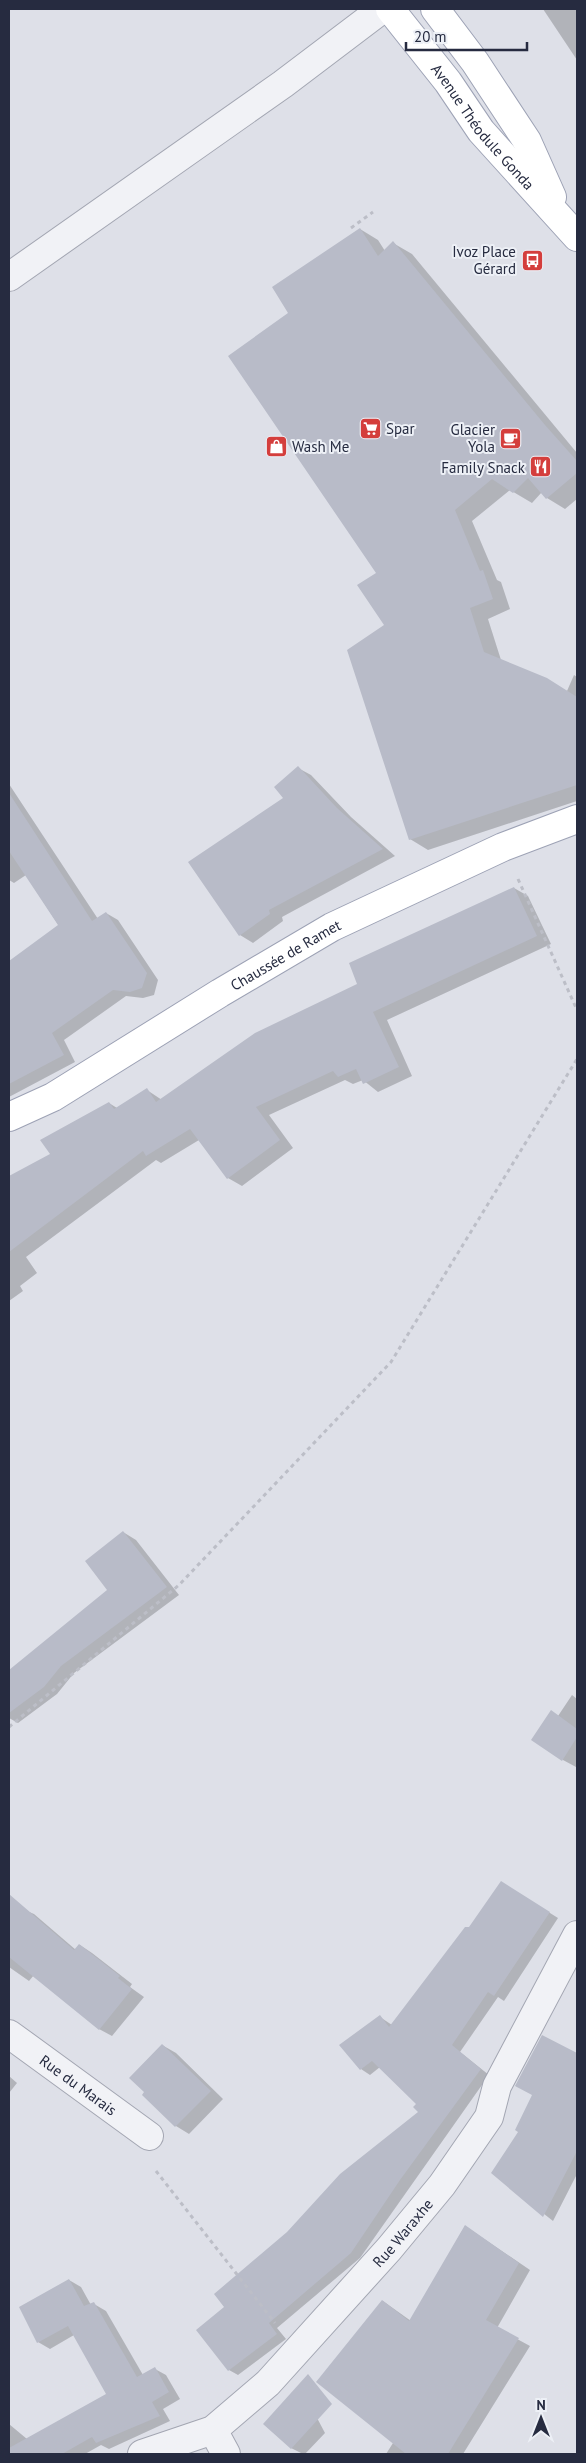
<svg xmlns="http://www.w3.org/2000/svg" width="586" height="2463" viewBox="0 0 586 2463" font-family="'PT Sans',sans-serif">
	<rect width="100%" height="100%" fill="#dee0e8"/>
	<!-- shadow -->
	<path fill="#0003" d="M543 9H577V60Z
		M360 229 378 240 385 251 393 243 412 254 577 453V499L565 509 547 498 542 492 532 503 510 490 472 521 497 580 501 582 510 609 488 619 501 660 567 691 574 675 577 677V801L428 850 410 839 386 625 378 573 290 314Z
		M298 768 311 775 351 817 395 856 282 917 283 921 253 943 240 935 284 799Z
		M9 784 98 919 106 913 118 920 158 980 154 995 143 998 126 996 64 1040 75 1062 9 1097V963L59 926 26 875 14 883 9 880Z
		M514 888 528 896 551 944 387 1020 412 1076 378 1092 363 1080 353 1084 345 1080 269 1115 293 1148 242 1186 228 1178 199 1140 161 1163 156 1160 26 1257 37 1273 20 1286 23 1291 9 1301V1178L52 1155 42 1140 109 1103 117 1108 147 1090 162 1100 359 985Z
		M123 1532 136 1540 179 1595 74 1673 57 1694 18 1723 9 1718V1672L109 1590Z
		M572 1695 577 1699 576 1767 563 1760 558 1716Z
		M510 1888 558 1918 504 2001 498 1997 460 2052 489 2075 360 2258 277 2328 286 2339 238 2375 229 2370 226 2307 288 2233 420 2112 418 2104 380 2067 370 2075 361 2069 380 2017 392 2025Z
		M9 1898 20 1908 34 1914 76 1950 80 1945 92 1953 132 1984 130 1987 144 1997 112 2036 99 2029 34 1975 29 1981 9 1967Z
		M542 2036 577 2055V2174L553 2221 492 2173 520 2131 533 2095Z
		M162 2045 176 2053 223 2099 189 2134 176 2126 144 2095Z
		M9 2076 17 2083 9 2093Z
		M465 2226 530 2270 497 2328 530 2346 463 2454H386L393 2443 383 2301 411 2321Z
		M69 2280 81 2287 91 2305 94 2304 106 2311 143 2375 155 2369 166 2375 180 2399 163 2409 170 2421 109 2449 101 2445 85 2454H41L39 2451 35 2454H9V2424L27 2439 108 2394 74 2335 50 2349 38 2342Z
		M307 2399 325 2433 305 2454H303L291 2448Z"/>
	<!-- building -->
	<path fill="#b8bbc8" d="M360 228 378 256 393 241 545 425 577 461V473L546 499 528 478 513 493 492 479 455 510 480 571 483 570 493 599 470 608 484 652 547 678 577 697V785L409 840 347 650 384 625 357 585 376 573 228 356 288 313 272 287Z
		M298 766 337 808 383 849 269 910 270 914 239 936 188 862 283 798 274 787Z
		M9 793 92 921 106 912 147 973 142 988 130 992 113 990 52 1033 64 1055 9 1084V961L58 925 9 851Z
		M514 887 537 936 373 1012 399 1067 363 1084 356 1069 338 1077 333 1071 256 1107 280 1140 227 1179 190 1129 146 1156 143 1151 9 1252V1176L50 1154 40 1140 109 1102 114 1109 147 1088 156 1102 255 1033 357 984 349 963Z
		M123 1531 167 1587 61 1666 44 1687 9 1713V1670L107 1590 85 1561Z
		M551 1710 577 1729V1737L562 1761 531 1740Z
		M501 1881 550 1912 494 1996 488 1992 452 2045 481 2069 400 2180 351 2253 269 2323 277 2334 228 2371 196 2330 224 2307 214 2294 287 2232 340 2174 418 2112 413 2107 416 2104 372 2061 360 2070 339 2045 380 2015 389 2027 465 1927H469Z
		M9 1894 74 1950 79 1944 120 1976 118 1978 132 1989 99 2030 9 1957Z
		M542 2035 577 2053V2151L543 2217 491 2173 518 2132 515 2130 532 2095 515 2086Z
		M162 2044 211 2091 175 2127 142 2095 144 2092 129 2078Z
		M465 2225 519 2263 486 2320 519 2338 448 2454H406L316 2382 382 2300 409 2321Z
		M69 2279 84 2306 94 2302 137 2377 155 2367 169 2392 152 2402 160 2416 96 2443 92 2437 62 2454H9V2448L106 2394 68 2326 37 2343 19 2307Z
		M308 2374 332 2404 291 2449 263 2424Z"/>
	<g fill="none" stroke-linecap="round" stroke-linejoin="round">
		<defs>
			<g id="minor">
				<path d="M9 277 283 84 382 9"/>
				<path id="s1" d="M9 2034 149 2136"/>
				<path d="M213 2430 226 2454"/>
				<path id="s2" d="M142 2454 213 2430 268 2383 389 2249 442 2185 489 2117 497 2086 577 1935"/>
			</g>
			<g id="major">
				<path id="s3" d="M390 9 448 82 481 131 577 237"/>
				<path d="M435 9 475 62 527 141 552 197"/>
				<path id="s4" d="M9 1117 53 1097 220 993 332 927 503 847 577 819"/>
			</g>
		</defs>
		<!-- minor casing -->
		<use href="#minor" stroke="#a3a6b2" stroke-width="30"/>
		<!-- major casing -->
		<use href="#major" stroke="#9da2b5" stroke-width="30"/>
		<!-- path -->
		<path stroke="#bcbec7" stroke-width="3" stroke-dasharray="4 4" stroke-linecap="butt" d="M351 228 373 212
			M518 879 577 1010
			M9 1727 179 1585 391 1362 577 1059
			M156 2171 275 2323"/>
		<!-- minor -->
		<use href="#minor" stroke="#f1f2f6" stroke-width="28"/>
		<!-- major -->
		<use href="#major" stroke="#fff" stroke-width="28"/>
	</g>
	<!-- icons -->
	<defs>
		<symbol id="bus-square" viewBox="-11 -11 22 22"><rect x="-9" y="-9" width="18" height="18" rx="4" fill="#d43e3c" stroke="#edf0f6"/><path d="M-5-6H5V4H4V6H2V4H-2V6H-4V4H-5ZM-3.5-4V0h7V-4ZM-3.5 1.2v1.5H-2V1.2ZM2 1.2v1.5H3.5V1.2Z" fill="#fff"/></symbol>
		<symbol id="supermarket-square" viewBox="-11 -11 22 22"><rect x="-9" y="-9" width="18" height="18" rx="4" fill="#d43e3c" stroke="#edf0f6"/><path d="M-6-5.5h2.5l.6 2H6L4.5 2H-2.5L-4.4-4H-6ZM-1.5 3.2a1.3 1.3 0 1 0 .1 0ZM3 3.2a1.3 1.3 0 1 0 .1 0Z" fill="#fff"/></symbol>
		<symbol id="cafe-square" viewBox="-11 -11 22 22"><rect x="-9" y="-9" width="18" height="18" rx="4" fill="#d43e3c" stroke="#edf0f6"/><path d="M-5.5-4.5H6V0H3Q3 3.5 0 3.5H-2.5Q-5.5 3.5-5.5 0ZM3-3.2v2h1.7v-2ZM-6 4.5H4V6H-6Z" fill="#fff"/></symbol>
		<symbol id="shop-square" viewBox="-11 -11 22 22"><rect x="-9" y="-9" width="18" height="18" rx="4" fill="#d43e3c" stroke="#edf0f6"/><path d="M-5-2.5h2.3a2.7 3.5 0 0 1 5.4 0H5L5.5 6h-11ZM-1.5-2.5h3a1.5 2.3 0 0 0-3 0Z" fill="#fff"/></symbol>
		<symbol id="restaurant-square" viewBox="-11 -11 22 22"><rect x="-9" y="-9" width="18" height="18" rx="4" fill="#d43e3c" stroke="#edf0f6"/><path d="M-5-6h1v4h1v-4h1v4h1v-4h1v5L-1.5 .5V6h-2V.5L-5-1ZM5-6V6H3V1.5H1.5Q1.5-4 5-6Z" fill="#fff"/></symbol>
	</defs>
	<g fill-rule="evenodd">
		<use href="#bus-square" x="520" y="248" width="25" height="25"/>
		<use href="#supermarket-square" x="358" y="416" width="25" height="25"/>
		<use href="#cafe-square" x="498" y="426" width="25" height="25"/>
		<use href="#shop-square" x="264" y="434" width="25" height="25"/>
		<use href="#restaurant-square" x="528" y="454" width="25" height="25"/>
	</g>
	<g text-anchor="middle" dominant-baseline="central" stroke-width="4" stroke-linejoin="round" paint-order="stroke">
		<!-- street labels -->
		<g font-size="15" fill="#262b40" stroke="#edf0f6">
			<text stroke="none"><textPath href="#s3" startOffset="150">Avenue Théodule Gonda</textPath></text>
			<text stroke="none"><textPath href="#s4" startOffset="321">Chaussée de Ramet</textPath></text>
			<text stroke="none"><textPath href="#s1" startOffset="86">Rue du Marais</textPath></text>
			<text stroke="none"><textPath href="#s2" startOffset="349">Rue Waraxhe</textPath></text>
		</g>
		<!-- poi labels -->
		<g font-size="15" fill="#262b40" stroke="#edf0f6" text-anchor="end">
			<text x="516" y="251">Ivoz Place<tspan x="516" dy="17">Gérard</tspan></text>
			<text x="386" y="428" text-anchor="start">Spar</text>
			<text x="495" y="429">Glacier<tspan x="495" dy="17">Yola</tspan></text>
			<text x="292" y="446" text-anchor="start">Wash Me</text>
			<text x="525" y="467">Family Snack</text>
		</g>
	</g>
	<!-- border -->
	<rect width="586" height="2463" fill="none" stroke="#262b40" stroke-width="20"/>
	<!-- north arrow -->
	<g transform="translate(541 2418)" stroke="#edf0f6" stroke-width="4" paint-order="stroke">
	<path d="M0-4L9 19L0 12L-9 19Z" fill="#262b40"/>
	<text y="-8" font-size="14" font-weight="bold" text-anchor="middle" fill="#262b40">N</text>
	</g>
	<!-- scale -->
	<path d="M406 42v8h121v-8" fill="none" stroke="#262b40" stroke-width="2.5"/>
	<text x="414" y="42" font-size="15" fill="#262b40" stroke="#edf0f6" stroke-width="4" paint-order="stroke">20 m</text>
</svg>
